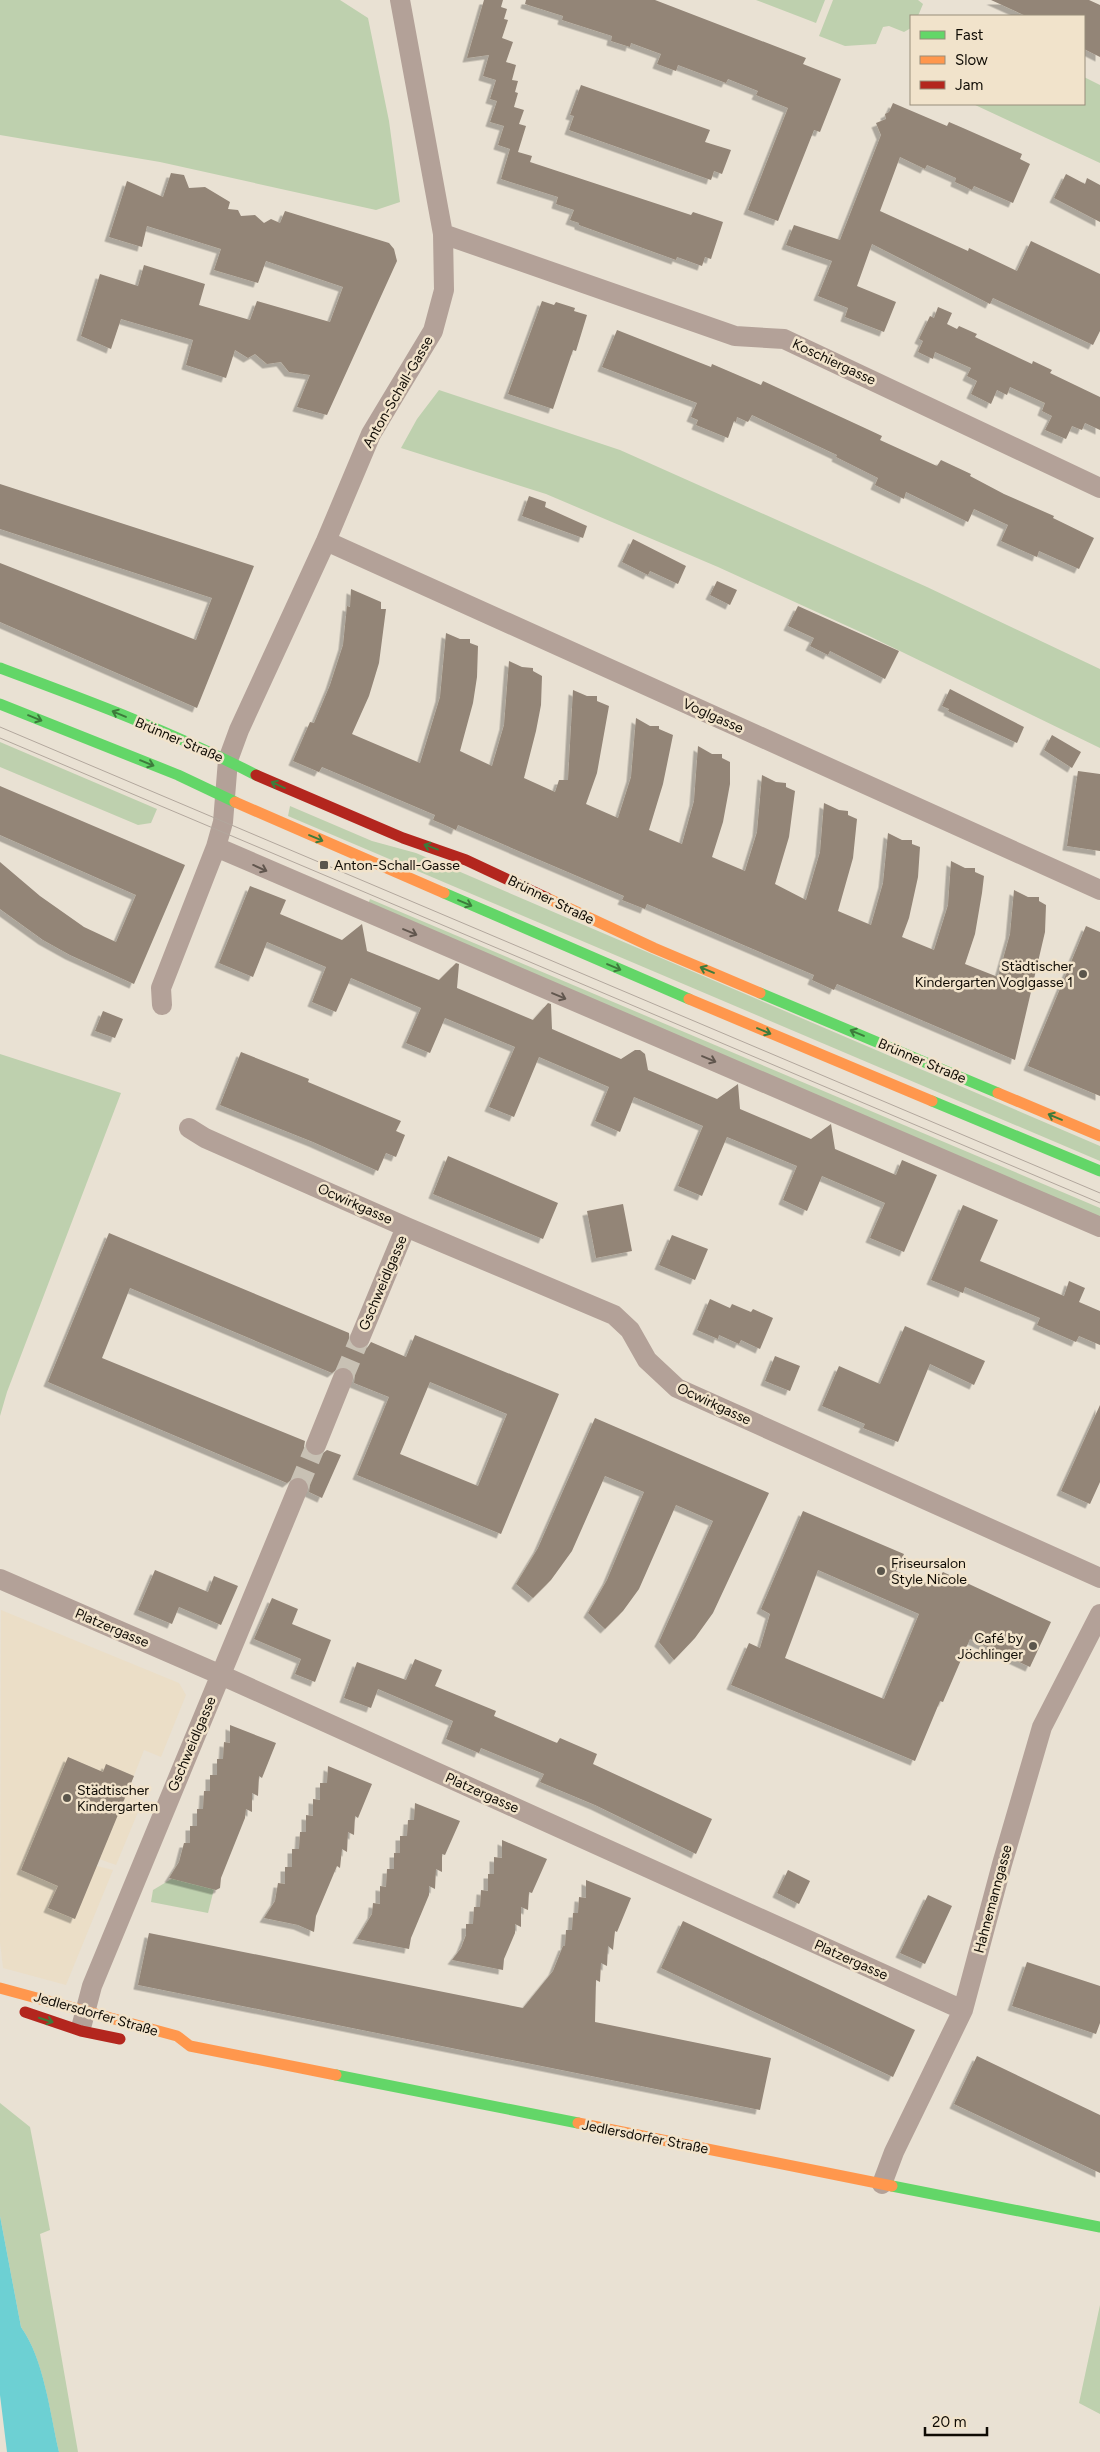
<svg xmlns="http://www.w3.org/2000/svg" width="1100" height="2452" viewBox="0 0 1100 2452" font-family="Figtree,sans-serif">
	<defs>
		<filter id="shadow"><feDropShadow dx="-4.5" dy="4.5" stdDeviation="0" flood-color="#0004"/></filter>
	</defs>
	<rect width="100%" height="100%" fill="#e9e1d3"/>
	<!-- built -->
	<path fill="#ebdec7" d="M1 1610 179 1683 186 1695 161 1757 144 1750 126 1796 143 1800 116 1865 99 1859 97 1866 113 1870 66 1985 3 1968 0 1942Z"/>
	<!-- green -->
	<path fill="#bed0ae" d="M0 0H340L368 18 389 121 400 202 376 210 160 162 0 135Z
		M756 0H825L816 23Z
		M833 0H918L923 4 918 16H911V28L904 32 889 26 883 27 876 44 845 46 819 36Z
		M1084 77 1100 85V163L973 104H1084Z
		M439 390 620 450 927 587 1100 669V748L867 635 718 567 546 494 401 448 417 419Z
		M0 742 157 809 151 823 138 825 0 767Z
		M290 806 372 841 416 853 1100 1146V1161L288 816Z
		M370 899 1100 1208V1217L367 907Z
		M0 1054 121 1093 7 1392 0 1416Z
		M173 1878 214 1889 208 1913 151 1902 153 1890Z
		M0 2103 30 2127 50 2230 40 2234 78 2452H59C50 2414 44 2359 21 2327L0 2216Z
		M1100 2305V2414L1079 2403Z"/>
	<!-- water -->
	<path fill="#6dd0d3" d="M0 2216 21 2327C44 2359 50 2413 59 2452H7L0 2395Z"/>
	<!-- building -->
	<path fill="#938577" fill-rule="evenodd" filter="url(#shadow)" d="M484 0H503L501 7 507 9 504 19 508 20 502 38 513 42 506 62 516 65 512 80 518 81 515 92 518 93 514 107 524 110 519 124 526 126 518 152 532 156 530 162 691 215 693 212 723 222 711 259 705 257 702 266 677 257 676 260 579 225V223L570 220 574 210 556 204 558 197 501 179 510 149 498 145 504 126 490 122 497 101 490 99 496 80 483 76 489 55 467 58Z
		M526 0H655L806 58 803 64 841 79 820 132 814 130 778 221 748 210 788 108 756 95 758 91 728 79 726 83 678 65 676 71 657 64 661 54 631 43 630 47 611 41 612 36 562 20 563 16 525 4Z
		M991 0H1089L1100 5V57L1084 49V16H1026Z
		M581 85 710 130 705 142 731 150 722 174 714 171 711 180 569 130 574 116 570 115Z
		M893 103 947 126 949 122 963 128 1022 154 1020 159 1030 164 1013 203 974 186 972 190 964 186 955 182 956 178 927 165 925 169 900 157 880 211 968 251 969 248 1017 271 1031 241 1100 274V331L1093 345 993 298 990 304 872 244 857 286 896 302 884 332 845 317 848 308 818 296 832 261 786 245 794 225 840 240 881 135 876 123 886 119 885 114 889 112Z
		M171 173 184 175 189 188 205 187 230 202 228 209 238 210 241 216 255 215 264 223 271 219 280 223 285 211 389 243 394 249 397 261 327 415 297 407 310 375 289 372 281 362 267 364 255 354 248 358 235 350 226 378 186 365 193 340 121 319 111 349 81 336 100 274 138 286 144 265 205 284 199 305 250 320 257 301 330 322 343 287 266 261 258 283 214 270 221 249 147 226 142 247 109 237 127 181 163 197Z
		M1066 174 1085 184 1087 178 1100 185V222L1054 198Z
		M542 301 554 305 556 302 575 308 574 311 587 315 576 351 573 350 553 409 508 394Z
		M938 307 952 313 947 324 957 329 959 326 977 334 975 337 1032 364 1033 361 1052 370 1050 373 1100 397V430L1085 423 1082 430 1072 426 1066 439 1045 430 1052 416 1042 411 1045 403 1010 387 1007 395 997 390 991 404 971 394 977 381 967 376 971 368 935 352 933 359 918 352 923 341 919 339 930 316 934 318Z
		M617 330 711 367 712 364 761 385 763 381 867 429 882 436 880 440 937 466 941 460 971 474 970 476 1004 494 1054 516 1053 518 1094 538 1079 569 1039 551 1037 557 1001 541 1008 525 974 509 968 522 906 492 904 499 875 485 878 478 836 457 837 455 752 415 748 422 737 417 736 422 734 421 728 438 696 425 698 420 691 417 697 403 602 367Z
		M0 484 254 566 197 708 0 622V563L196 640 212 598 0 529Z
		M529 496 546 502 545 507 587 526 583 538 522 516Z
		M633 539 686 566 678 584 650 571 648 575 622 562Z
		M717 581 737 590 730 605 710 595Z
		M351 589 381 602V609H386L379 663 369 696 352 734 420 763 440 697 446 633 460 639H470V643L478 646 477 677 473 703 460 751 492 766 504 725 509 661 522 667 533 668V671L542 676 541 705 536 731 524 778 555 792 559 780H568L573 690 587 696H597V701L609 706 597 773 586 804 618 818 631 777 636 718 650 726H659V729L673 735 663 784 649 830 682 844 694 801 698 746 712 754H722V758L730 762V784L723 822 712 857 745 871 757 832 762 775 776 782 786 783V787L795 791 789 837 775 884 806 900 820 852 824 803 839 810 848 811V815L857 819 853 858 838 911 871 925 883 883 888 833 902 840H912V844L920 847 918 877 909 918 902 937 934 950 948 905 951 861 965 868H975V872L984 876 982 893 975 934 965 964 998 977 1010 934 1014 890 1028 897H1039V901L1046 905 1045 932 1015 1060 837 984 834 990 812 980 814 975 647 904 645 909 622 900 624 896 458 825 456 830 445 825 433 820 435 815 322 767 319 772 293 761 310 722 314 723 330 685 343 645 347 606 350 607Z
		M798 606 899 651 885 679 830 651 828 655 810 646 814 638 788 626Z
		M950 689 1024 727 1017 743 948 711 949 709 942 706Z
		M1052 735 1081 752 1072 768 1044 750Z
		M1078 771 1100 774V851L1067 846Z
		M0 786 185 865 134 984 70 955 43 940 0 909V862L40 896 84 927 116 942 136 895 0 835Z
		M250 886 286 900 280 914 342 940 362 924 367 951 439 980 456 963 459 964 457 988 533 1020 548 1003 551 1004 552 1029 621 1059 635 1050H640L645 1054 648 1070 717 1099 738 1084 740 1109 811 1139 831 1124 835 1149 896 1175 902 1160 937 1175 904 1252 870 1238 885 1203 822 1176 807 1211 783 1200 797 1166 727 1137 702 1196 678 1186 703 1126 634 1097 620 1132 595 1121 609 1087 539 1057 514 1117 489 1107 515 1047 445 1018 430 1053 406 1043 421 1008 351 978 336 1012 312 1002 326 967 267 942 253 977 219 963Z
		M1086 926 1100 932V1096L1028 1066Z
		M103 1011 123 1019 115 1038 95 1031Z
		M241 1052 309 1079 308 1082 401 1121 396 1131 405 1135 396 1157 386 1153 378 1171 313 1142 220 1105Z
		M448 1156 558 1203 543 1239 433 1194Z
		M623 1204 632 1251 596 1258 587 1211Z
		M963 1205 998 1220 980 1261 1064 1296 1069 1281 1085 1288 1079 1302 1100 1311V1345L1079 1336 1076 1342 1037 1325 1040 1318 965 1287 963 1293 931 1280Z
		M109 1233 349 1333 350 1345 356 1349 367 1348 371 1342 406 1357 415 1335 559 1394 501 1534 357 1475 389 1397 354 1383 355 1376 348 1367 341 1366 332 1373 130 1288 102 1358 305 1441 304 1447 311 1456 318 1457 327 1450 341 1455 322 1498 309 1492 310 1486 303 1477 296 1476 287 1483 48 1382ZM430 1382 507 1414 478 1486 400 1454Z
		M672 1235 708 1249 695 1280 659 1265Z
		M710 1299 730 1308 732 1304 751 1312 753 1309 773 1318 760 1349 741 1340 739 1344 719 1335 718 1339 697 1330Z
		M905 1326 985 1361 974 1385 930 1364 898 1442 863 1428 865 1424 822 1406 839 1366 880 1384Z
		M775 1356 800 1366 790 1391 765 1381Z
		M1100 1405V1482L1090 1504 1061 1491Z
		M595 1418 769 1493 713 1613 695 1638 674 1660 659 1642 713 1521 676 1505 639 1589 623 1611 605 1629 588 1613 607 1580 644 1492 605 1476 572 1551 551 1580 533 1598 516 1584 538 1548Z
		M803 1511 904 1554 896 1571 932 1585 943 1572 1051 1622 1030 1667 970 1639 943 1702 940 1701 915 1761 731 1685 749 1643 760 1648 770 1614 761 1609ZM818 1570 919 1614 884 1699 785 1658Z
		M155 1570 208 1592 214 1576 238 1586 221 1625 179 1607 172 1624 138 1610Z
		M272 1598 298 1609 292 1624 331 1640 315 1682 295 1674 301 1659 254 1639Z
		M415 1659 442 1670 435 1686 496 1711 494 1716 557 1743 560 1738 597 1754 593 1764 712 1819 696 1854 595 1805 540 1782 544 1774 481 1748 479 1753 446 1739 453 1721 378 1689 371 1708 344 1698 357 1662 406 1680Z
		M230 1725 276 1743 262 1778 259 1776 258 1796 252 1793V1812L246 1809 245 1818 221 1878 220 1888 216 1890 169 1878 179 1862 184 1843H190V1826H197V1809H203L204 1791H210V1775H217V1759H223L224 1742 230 1743Z
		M68 1757 103 1772 106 1764 134 1776 75 1919 48 1908 58 1886 21 1870Z
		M328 1766 372 1784 358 1818 355 1816 354 1835 348 1832 347 1852 342 1849 340 1868 337 1866 316 1916 314 1932 298 1925 264 1918 275 1901 278 1883 285 1884V1867H292V1849H299L300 1832H306V1815L313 1816V1799L320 1800V1783H327Z
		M415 1803 460 1821 445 1855 442 1854V1872L436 1869 435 1889 429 1886V1895L411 1938 409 1949 357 1939 372 1914 373 1903 380 1904V1886L386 1887 387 1869H394V1853H400V1836H407L408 1820H414Z
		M502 1840 547 1859 532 1893 529 1892 528 1910 521 1907V1927L515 1924V1933L504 1959 503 1970 452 1960 461 1948 466 1935V1924H473L474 1907H480L481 1890 488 1891V1874H494V1857L502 1858Z
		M788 1870 810 1881 799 1904 777 1893Z
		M586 1880 631 1898 617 1932 615 1931 613 1950 608 1946 607 1966 601 1963 600 1982 596 1980 595 2022 771 2058 760 2110 138 1985 149 1933 523 2008 553 1971 563 1946H565L566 1930H572L573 1913H578L579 1897 586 1898Z
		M928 1895 952 1906 925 1964 900 1953Z
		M683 1921 915 2030 893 2077 661 1968Z
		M1027 1962 1100 1986V2023L1096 2034 1012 2006Z
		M977 2056 1100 2115V2173L954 2104Z"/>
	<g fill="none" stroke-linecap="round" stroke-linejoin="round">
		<!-- street-tunnel -->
		<path stroke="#c8c1b4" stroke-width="20" stroke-dasharray="20 10" stroke-linecap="butt" d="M343 1378 360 1338
			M298 1488 316 1445"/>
		<!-- street -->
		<path stroke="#b3a198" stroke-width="20" d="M443 234 735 336 784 339 1100 488
			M326 541 1100 890
			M216 847 1100 1227
			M162 1005 161 988 216 847 223 822 228 760 239 730 326 541 371 434 433 331 444 290 443 234 400 0
			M189 1128 205 1138 406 1227 614 1315 630 1330 647 1360 677 1388 1100 1578
			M360 1338 406 1227
			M316 1445 343 1378
			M0 1579 221 1675 963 2010
			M82 2024 92 1986 298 1488
			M882 2184 894 2152 963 2010 1002 1864 1042 1727 1100 1614"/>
		<!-- fast -->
		<path stroke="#63d668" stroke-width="11" d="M0 668C86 700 175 733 256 775
			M0 704 178 775 235 802
			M444 893 689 999
			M760 993 998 1093
			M932 1101 1100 1171
			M336 2075 578 2123
			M892 2186 1100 2227"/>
		<!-- slow -->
		<path stroke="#ff974d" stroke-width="11" d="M235 802 444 893
			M547 898 654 948 760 993
			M689 999 932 1101
			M998 1093 1100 1136
			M0 1988 177 2036 190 2046 336 2075
			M578 2123 892 2186"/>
		<!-- jam -->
		<path stroke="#b3261e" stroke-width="11" d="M256 775 403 838 466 860 547 898
			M25 2012 81 2031 120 2039"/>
		<!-- tram -->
		<path stroke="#b2a79d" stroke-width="1" d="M0 727 1100 1193
			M0 738 1100 1203"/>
	</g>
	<!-- one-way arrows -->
	<defs><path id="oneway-shaft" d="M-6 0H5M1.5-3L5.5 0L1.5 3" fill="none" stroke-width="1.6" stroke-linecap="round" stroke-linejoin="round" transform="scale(1.25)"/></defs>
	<g stroke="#3d7b3b">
		<use href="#oneway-shaft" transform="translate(119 714) rotate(-157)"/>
		<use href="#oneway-shaft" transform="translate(35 718) rotate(22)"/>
		<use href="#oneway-shaft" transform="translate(147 763) rotate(22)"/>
		<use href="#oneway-shaft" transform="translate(278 785) rotate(-156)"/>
		<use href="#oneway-shaft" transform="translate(316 838) rotate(23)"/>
		<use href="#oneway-shaft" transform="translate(431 847) rotate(-160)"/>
		<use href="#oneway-shaft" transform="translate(465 903) rotate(23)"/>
		<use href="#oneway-shaft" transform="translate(614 967) rotate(23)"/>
		<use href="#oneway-shaft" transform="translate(707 970) rotate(-157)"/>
		<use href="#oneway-shaft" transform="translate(764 1031) rotate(23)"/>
		<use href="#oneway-shaft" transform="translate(857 1033) rotate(-157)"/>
		<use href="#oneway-shaft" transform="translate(1055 1117) rotate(-157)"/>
		<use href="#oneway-shaft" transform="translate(46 2020) rotate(18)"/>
	</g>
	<g stroke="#61564e">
		<use href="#oneway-shaft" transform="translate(260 868) rotate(24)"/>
		<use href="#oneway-shaft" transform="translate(410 932) rotate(23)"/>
		<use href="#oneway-shaft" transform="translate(559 996) rotate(23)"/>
		<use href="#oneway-shaft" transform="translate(709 1059) rotate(23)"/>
	</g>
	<!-- markers -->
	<g fill="#5b564c" stroke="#f1e3cb" stroke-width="2">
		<rect x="319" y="860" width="10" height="10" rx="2.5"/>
		<circle cx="1083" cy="974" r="5"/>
		<circle cx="881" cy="1571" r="5"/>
		<circle cx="1033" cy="1646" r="5"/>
		<circle cx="67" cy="1798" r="5"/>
	</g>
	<g text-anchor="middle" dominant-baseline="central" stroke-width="5" stroke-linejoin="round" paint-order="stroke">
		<!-- street labels -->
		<g font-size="14" fill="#0f0b04" stroke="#f1e3cb">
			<text transform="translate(834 362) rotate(25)">Koschiergasse</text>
			<text transform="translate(398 392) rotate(-60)">Anton-Schall-Gasse</text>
			<text transform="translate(713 716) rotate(24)">Voglgasse</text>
			<text transform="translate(179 740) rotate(23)">Brünner Straße</text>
			<text transform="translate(551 900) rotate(26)">Brünner Straße</text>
			<text transform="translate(922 1061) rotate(23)">Brünner Straße</text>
			<text transform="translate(355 1204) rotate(24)">Ocwirkgasse</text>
			<text transform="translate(383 1283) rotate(-67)">Gschweidlgasse</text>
			<text transform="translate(714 1404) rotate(25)">Ocwirkgasse</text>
			<text transform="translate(112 1628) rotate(23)">Platzergasse</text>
			<text transform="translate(192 1744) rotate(-67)">Gschweidlgasse</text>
			<text transform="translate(482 1793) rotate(24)">Platzergasse</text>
			<text transform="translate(993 1899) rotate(-75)">Hahnemanngasse</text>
			<text transform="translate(851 1960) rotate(24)">Platzergasse</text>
			<text transform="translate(96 2014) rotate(16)">Jedlersdorfer Straße</text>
			<text transform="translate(645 2137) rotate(11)">Jedlersdorfer Straße</text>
		</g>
		<!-- poi labels -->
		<g font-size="14" fill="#0f0b04" stroke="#f1e3cb" text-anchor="start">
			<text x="334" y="865">Anton-Schall-Gasse</text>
			<text x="1073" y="966" text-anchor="end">Städtischer<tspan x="1073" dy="16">Kindergarten Voglgasse 1</tspan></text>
			<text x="891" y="1563">Friseursalon<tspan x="891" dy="16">Style Nicole</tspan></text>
			<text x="1023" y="1638" text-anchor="end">Café by<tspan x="1023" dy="16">Jöchlinger</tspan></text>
			<text x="77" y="1790">Städtischer<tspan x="77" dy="16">Kindergarten</tspan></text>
		</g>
	</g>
	<!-- legend -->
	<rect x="910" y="15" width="175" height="90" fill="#f1e3cb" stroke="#978d7b"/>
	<rect x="920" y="31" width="25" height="8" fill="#63d668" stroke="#978d7b"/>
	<text x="955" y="40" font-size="15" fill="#0f0b04">Fast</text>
	<rect x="920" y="56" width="25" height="8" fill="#ff974d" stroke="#978d7b"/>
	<text x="955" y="65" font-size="15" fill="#0f0b04">Slow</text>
	<rect x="920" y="81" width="25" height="8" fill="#b3261e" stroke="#978d7b"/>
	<text x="955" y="90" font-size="15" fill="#0f0b04">Jam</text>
	<!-- scale -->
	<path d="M925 2427v8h62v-8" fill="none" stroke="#0f0b04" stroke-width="2.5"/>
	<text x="932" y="2427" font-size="15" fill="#0f0b04" stroke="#f1e3cb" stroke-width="4" paint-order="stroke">20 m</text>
</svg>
